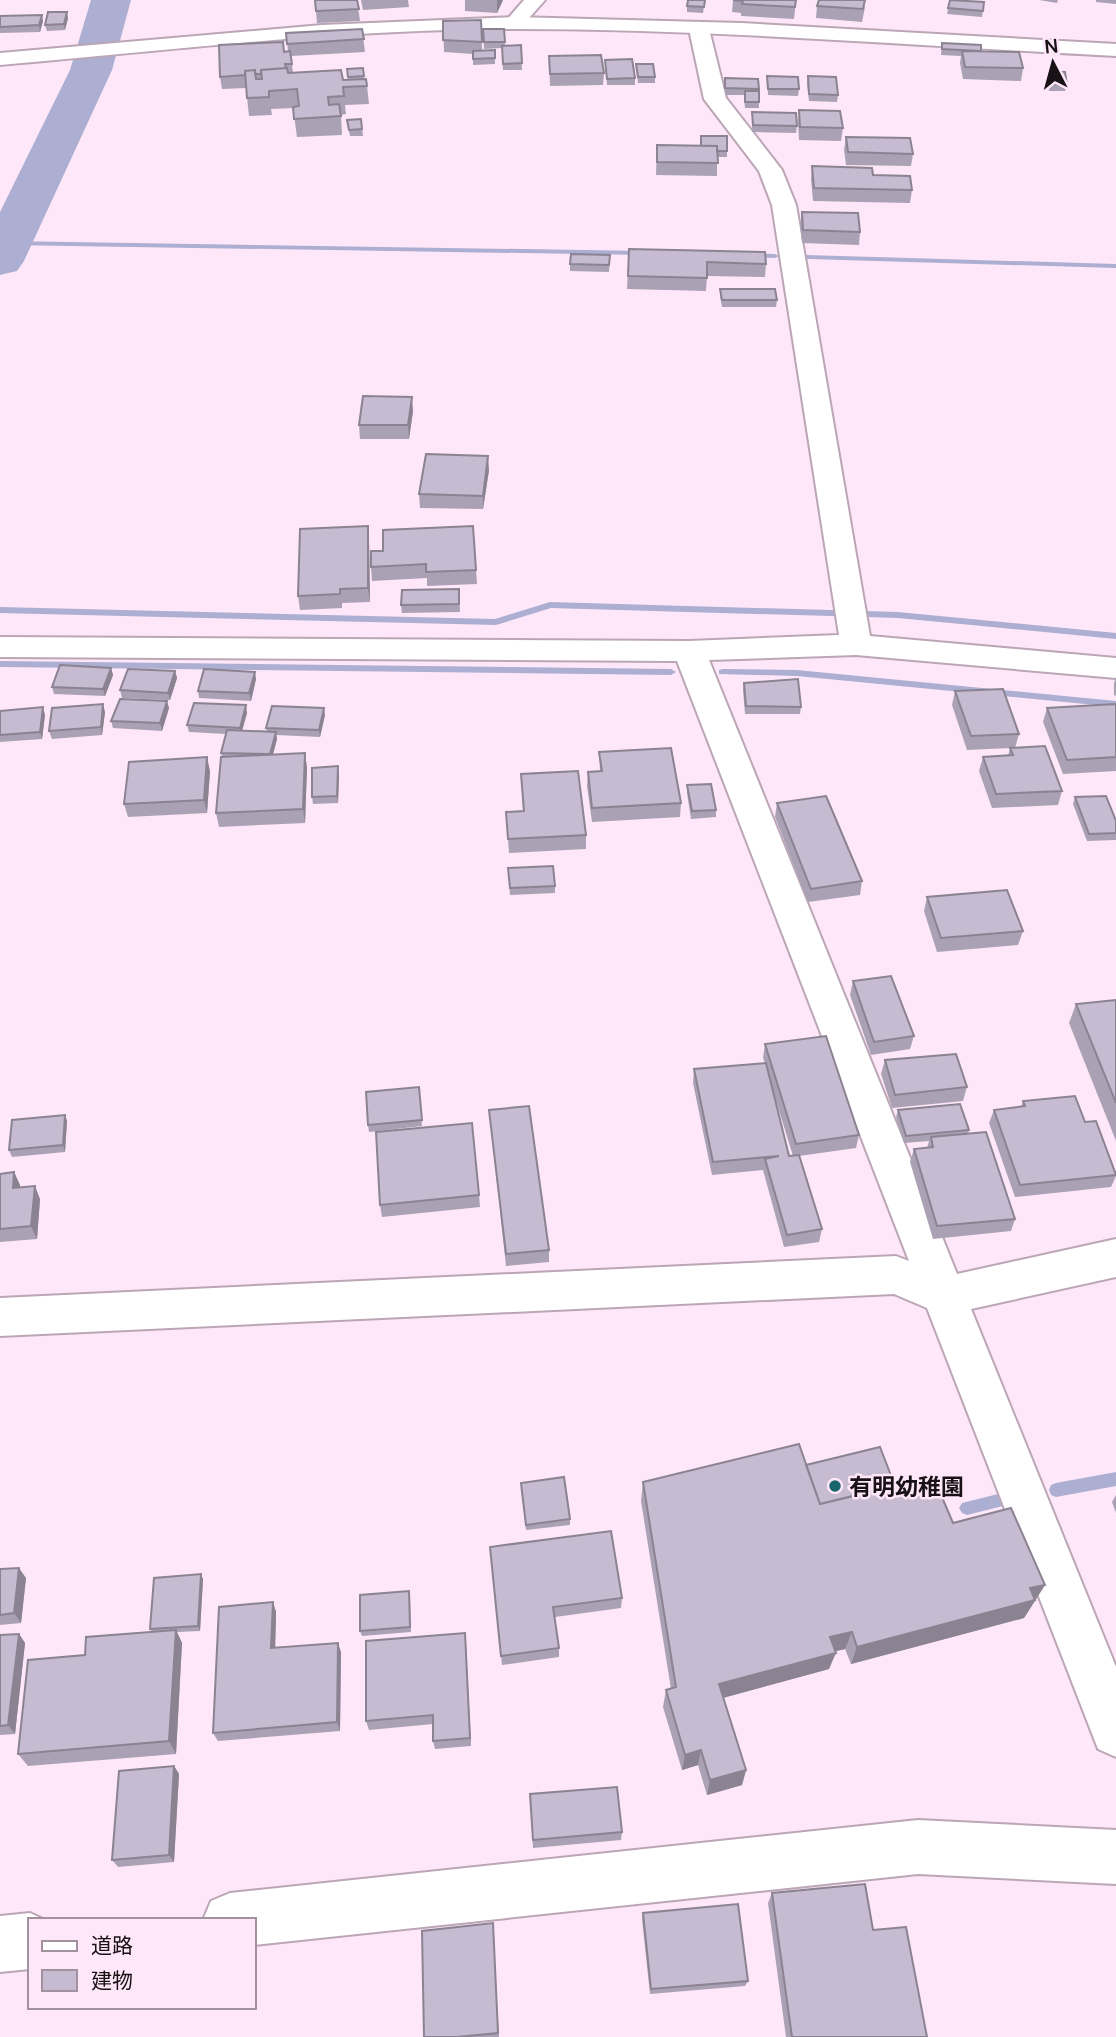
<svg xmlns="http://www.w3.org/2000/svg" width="1116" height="2037" viewBox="0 0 1116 2037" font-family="Manrope,'Noto Sans JP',sans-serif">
	<rect width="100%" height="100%" fill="#fee7f8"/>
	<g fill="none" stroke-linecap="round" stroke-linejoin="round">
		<!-- stream -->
		<path fill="#acafd2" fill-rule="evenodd" d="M6 241 645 251 649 253 645 255 9 245H6Z
			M748 253 775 254 779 256 775 258 751 257H748Z
			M806 255 1116 264V268L809 259H806Z
			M550 602 898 612 1116 633V639L898 618 551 608 496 625 0 613V607L495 619Z
			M0 661 671 669 676 672 671 675 0 667Z
			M723 669 797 670 1116 701V707L797 676 719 674V670Z
			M1116 1472V1486L1056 1497 1051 1495 1049 1490 1051 1485 1056 1483Z
			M998 1494 1003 1496 1006 1501 1003 1506 967 1515 962 1513 959 1508 962 1503Z"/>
		<!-- river -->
		<path fill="#acafd2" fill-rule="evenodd" d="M91 0H131L112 70 24 261 17 271 0 275V212L70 70Z"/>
		<defs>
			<path id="street" d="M524 0H545L521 27H507L504 23Z
				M699 23 709 29 726 98 782 170 796 205 870 636 1116 658V678L856 655 709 660 957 1274 1116 1239V1277L971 1309 1116 1667V1757L1098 1749 927 1308 894 1294 0 1336V1298L896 1256 909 1261 677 661 0 657V637L689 641 839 635 772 205 759 171 704 99 689 29Z
				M918 1820 1116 1830V1884L918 1874 254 1945V1920H203L211 1901 230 1893Z
				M30 1913 45 1920H30V1969L0 1972V1916Z"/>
			<path id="secondary" d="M515 17 741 23 1116 44V56C916 46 716 29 515 29 343 29 171 50 0 65V53L322 25Z"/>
		</defs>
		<!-- street casing -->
		<use href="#street" stroke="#bba6b5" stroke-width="4"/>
		<!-- secondary casing -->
		<use href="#secondary" stroke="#bba6b5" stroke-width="4"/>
		<!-- street -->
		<use href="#street" fill="#fff" fill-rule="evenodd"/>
		<!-- secondary -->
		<use href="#secondary" fill="#fff" fill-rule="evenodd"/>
	</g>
	<!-- wall -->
	<path fill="#aaa1b4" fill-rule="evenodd" d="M315 0H357L360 21 317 23Z
		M361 0H408L409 7 363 10Z
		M465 0H503L497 13 465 11Z
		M705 0 703 13 687 12V6Z
		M733 0H796L794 19 741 16V13L732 12Z
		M950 0 984 2 982 17 947 14Z
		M1039 0H1058L1057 3Z
		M1096 0H1116V4L1096 2Z
		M817 6 865 7 862 22 816 18Z
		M0 16 43 21 40 32 0 33Z
		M68 18 65 30 47 31 45 25Z
		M481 20 482 50H495V64L473 65V54L444 52 443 21Z
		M362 29 365 52 291 56 293 73 343 80H348L347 69 363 68 364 79 367 86 369 104 345 105 346 114 341 115 342 135 297 137 293 108 271 109 272 115 249 116 246 88 222 89 220 77 284 52 288 51 286 33Z
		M483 29H504L505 45H521L522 70H503L502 48 484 49Z
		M942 43 981 51 1023 68 1021 81 963 79 960 63 961 56 941 55Z
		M549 56 604 73 603 85 550 86Z
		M605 60 635 78V85H607Z
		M636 64 655 77V83H638Z
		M1049 71 1067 85 1065 91H1049L1047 77Z
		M767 76 799 89 798 96 768 95Z
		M808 76 838 95 837 102 809 101 807 83Z
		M725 78 758 79 759 108H745L744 95H725Z
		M799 110 843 128 841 141 799 140 798 123Z
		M752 112 797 126 796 133 752 132Z
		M361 119 363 136H350L347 120Z
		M846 137 913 154 911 166 846 165 844 150Z
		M657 145 727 151V157H717V176L656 175Z
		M812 166 873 175 912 190 910 203 813 201 811 179Z
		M802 212 860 232 859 245 802 243 800 225Z
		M629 249 766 264 765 277 707 276 706 291 627 289Z
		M610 255 609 272 570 271V264Z
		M720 289 777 300 776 307H722L720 296Z
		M413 411 409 439H360L359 425Z
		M489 470 483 509 420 508 419 494Z
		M473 526 477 584 427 586V578L372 581 371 567 383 551Z
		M369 540 370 602 342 603V608L300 610 298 596Z
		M459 589 460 612 402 613 401 605Z
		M111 668 113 675 105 696 54 694 52 687Z
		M175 671 177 678 170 700 122 698 120 690Z
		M1116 677V696L1114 695V683Z
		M256 679 251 701 199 698 198 691Z
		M744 683 801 707 800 714H745L743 690Z
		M955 691 1019 734 1015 748 1062 791 1058 805 992 808 979 771 983 757 1008 756 1010 748 967 750 952 705Z
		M1116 704V771L1063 774 1043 722 1047 708Z
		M169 708 162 731 113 728 111 721Z
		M0 711 45 715 42 739 0 742Z
		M105 712 102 735 52 739 49 731Z
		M247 713 242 730 267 732 266 728 325 715 320 737 276 735 277 739 273 754 307 767 305 823 219 827 216 813 222 757 221 753 226 734 189 732 187 725Z
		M599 752 681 803 680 817 592 822 587 786 588 772 600 771Z
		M210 771 207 813 128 817 124 804Z
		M339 774 338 803 313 804 312 797Z
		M521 774 586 835V849L509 853 506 812 523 811Z
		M687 785 716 810V817L691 819 687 793Z
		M1075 797 1116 821V840L1087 841 1073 804Z
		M777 803 862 881 860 895 808 902 775 817Z
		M508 868 555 886V893L510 895Z
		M927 897 1023 931 1018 945 937 952 924 911Z
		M853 981 914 1036 910 1049 871 1055 850 995Z
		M1116 1000V1141L1069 1023 1076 1004Z
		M765 1044 859 1135 856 1148 799 1156 822 1229 819 1242 784 1247 763 1170 712 1175 693 1083 694 1069 765 1063 763 1058ZM770 1081 793 1156H789Z
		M885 1060 967 1087 963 1101 892 1108 881 1074Z
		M419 1087 422 1126 369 1132 368 1125Z
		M1023 1101 1085 1122 1116 1173V1176L1111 1187 1015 1197 989 1123 994 1110 1021 1107Z
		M489 1110 549 1250V1262L506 1266Z
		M898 1110 969 1130 968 1134 1015 1219 1011 1231 933 1239 910 1162 914 1149 927 1148 929 1141 904 1143 896 1117Z
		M65 1115 67 1121 65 1152 12 1157 9 1150Z
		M14 1172 20 1185V1188L40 1199 37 1239 0 1242V1174Z
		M479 1195 480 1207 382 1217 380 1205Z
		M806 1465 895 1486 1045 1585 1024 1618 851 1664 845 1649 835 1651 829 1669 723 1698 746 1770 742 1785 707 1795 698 1765 682 1770 663 1707 666 1690 671 1689 641 1501 643 1482Z
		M521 1489 570 1519V1525L526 1530Z
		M1116 1495V1513L1112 1502Z
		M490 1547 622 1598 621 1608 555 1617 559 1648V1657L502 1665Z
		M0 1569 26 1578 21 1623 0 1625Z
		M203 1579 200 1631 177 1632 182 1643 176 1754 28 1766 18 1754 85 1655 152 1632 150 1629Z
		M410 1596 411 1632 362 1636 360 1631Z
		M273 1602 276 1612 275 1648 341 1652 340 1731 218 1741 213 1733Z
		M465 1633 471 1746 435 1749 433 1741V1724L369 1730 366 1721Z
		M19 1634 25 1643 15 1734 0 1735V1635Z
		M174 1766 179 1774 174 1862 118 1867 112 1860Z
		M530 1794 622 1832 621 1840 533 1848Z
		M772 1893 873 1930 927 2037H786L768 1903Z
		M643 1913 748 1981 745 1986 650 1994 642 1919Z
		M493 1923 499 2037H424Z"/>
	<!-- shaded-wall -->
	<path fill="#8b8392" d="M497 0H503L497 13Z
		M67 12 68 18 65 30 64 24Z
		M42 15 43 21 40 32 39 25Z
		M412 397 413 411 409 439 408 425Z
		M488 456 489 470 483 509V496Z
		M368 526 369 540 370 602 368 588Z
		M111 668 113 675 105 696 103 689Z
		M175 671 177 678 170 700 168 693Z
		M255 672 256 679 251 701 249 693Z
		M167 701 169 708 162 731 160 723Z
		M103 704 105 712 102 735 101 727Z
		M246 705 247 713 241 735 240 728Z
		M43 707 45 715 42 739 40 732Z
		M324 708 325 715 320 737 319 730Z
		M276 732 277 739 271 762 270 755Z
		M305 753 307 767 305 823 303 809Z
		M207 757 210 771 207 813 204 800Z
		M338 766 339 774 338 803 337 796Z
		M65 1115 67 1121 65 1152 63 1145Z
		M14 1172 20 1185 19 1201 13 1188Z
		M35 1186 40 1199 37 1239 31 1226Z
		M19 1568 26 1578 21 1623 14 1613Z
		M201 1574 203 1579 200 1631 198 1626Z
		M1045 1585 1024 1618 851 1664 857 1647 1030 1588Z
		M273 1602 276 1612 275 1657 271 1648Z
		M176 1630 182 1643 176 1754 169 1741Z
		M852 1632 845 1649 824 1654 830 1637Z
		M465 1633 466 1643 471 1746 470 1738Z
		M19 1634 25 1643 15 1734 8 1725Z
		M338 1643 341 1652 340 1731 337 1722Z
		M836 1653 829 1669 715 1700 719 1684Z
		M701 1750 698 1765 682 1770 685 1755Z
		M174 1766 179 1774 174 1862 169 1855Z
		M746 1770 742 1785 707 1795 710 1780Z"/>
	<!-- building -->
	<path fill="#c6bbd1" stroke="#8b8392" stroke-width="2" d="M315 0H357L359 9 316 11Z
		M688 0H705L704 7 687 6Z
		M733 0H796L795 7 742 4 743 1Z
		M819 0H865L863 9 817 6Z
		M950 0 984 2 983 11 948 8Z
		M48 12H67L64 24 45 25Z
		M42 15 39 25 0 27V16Z
		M481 20 482 42 443 40V21Z
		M362 29 364 39 287 44 286 33Z
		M483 29H504L505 42H484Z
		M283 42 284 52 290 51 292 64H285L286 68 261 70V74H255V70L245 71V75L220 77 219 45Z
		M942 43 981 45V51L942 49Z
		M521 45 522 63 503 64 502 46Z
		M495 50V58L473 59V51Z
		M962 51 1019 52 1023 68 965 67Z
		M601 55 604 73 550 74 549 56Z
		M632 59 635 78 607 79 605 60Z
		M636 64H653L655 77H638Z
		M287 68 288 73 341 70 343 80 366 79 367 86 343 87 344 96 328 97 329 105 339 104 341 116 294 119 293 107 299 106 297 89 269 91V97L247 98 245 71 255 70 256 79H262L261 70Z
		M363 68 364 76 348 77 347 69Z
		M1049 71 1065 72 1067 85 1050 84Z
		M767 76 798 77 799 89H768Z
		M808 76 836 77 838 95 809 94Z
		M725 78 758 79 759 89 725 88Z
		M745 91H759V102H745Z
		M799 110 840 111 843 128 800 127Z
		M752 112 796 113 797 126 753 125Z
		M361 119 362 129 349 130 347 120Z
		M701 136H727V151H717V146H701Z
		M846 137 910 138 913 154 848 152Z
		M657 145 717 146 718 163 657 162Z
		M812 166 872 168 873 175 910 176 912 190 814 188Z
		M802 212 858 213 860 232 803 230Z
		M629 249 765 252 766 264 707 262V278L628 276Z
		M571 254 610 255 609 265 570 264Z
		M720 289H775L777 300H722Z
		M363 396 412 397 408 425H359Z
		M426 454 488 456 483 496 419 494Z
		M368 526V588L340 589V594L298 596 300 529Z
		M473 526 476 570 426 572V564L371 567V551H383V530Z
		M459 589V604L401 605 402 590Z
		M60 665 111 668 103 689 52 687Z
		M128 669 175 671 168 693 120 690Z
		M204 669 255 672 249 693 198 691Z
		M798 679 801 707 746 706 744 683Z
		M1003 689 1019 734 971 736 955 691Z
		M120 699 167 701 160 723 111 721Z
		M194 703 246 705 240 728 187 725Z
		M103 704 101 727 49 731 52 708Z
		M1116 704V757L1067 760 1047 708Z
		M272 706 324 708 319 730 266 728Z
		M43 707 40 732 0 735V711Z
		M227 730 276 732 270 754 221 753Z
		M1045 746 1062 791 996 794 983 757 1013 755 1010 748Z
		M671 748 681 803 592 808 588 772 602 771 599 752Z
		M305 753 303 809 216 813 221 757Z
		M207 757 204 800 124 804 129 762Z
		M338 766 337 796 312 797V768Z
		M578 771 586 835 508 839 506 812 524 811 521 774Z
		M711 784 716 810 692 811 687 785Z
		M826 796 862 881 811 889 777 803Z
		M1106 796 1116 821V833L1089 834 1075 797Z
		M553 866 555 886 510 888 508 868Z
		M1007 890 1023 931 941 938 927 897Z
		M891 976 914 1036 874 1042 853 981Z
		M1116 1000V1103L1076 1004Z
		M826 1036 859 1135 796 1144 765 1044Z
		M956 1054 967 1087 895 1095 885 1060Z
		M766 1063 789 1156 799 1155 822 1229 787 1235 765 1159 779 1156 713 1162 694 1069Z
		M419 1087 422 1120 368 1125 366 1092Z
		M1075 1096 1085 1122 1096 1121 1116 1175 1020 1185 994 1110 1025 1106 1023 1101Z
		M960 1104 969 1130 906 1136 898 1110Z
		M529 1106 549 1250 506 1254 489 1110Z
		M65 1115 63 1145 9 1150 12 1120Z
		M472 1123 479 1195 380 1205 376 1132Z
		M986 1132 1015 1219 937 1226 914 1149 933 1147 931 1137Z
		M14 1172 13 1188 35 1186 31 1226 0 1229V1174Z
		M799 1444 820 1504 933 1476 953 1523 1011 1508 1045 1585 1030 1588 1035 1600 857 1647 852 1632 830 1637 836 1653 719 1684 746 1770 710 1780 701 1750 685 1755 666 1690 676 1687 643 1482Z
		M880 1447 895 1486 820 1504 806 1465Z
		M564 1477 570 1519 526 1525 521 1483Z
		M611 1531 622 1598 553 1607 559 1648 501 1656 490 1547Z
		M19 1568 14 1613 0 1615V1569Z
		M201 1574 198 1626 150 1629 154 1578Z
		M409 1591 410 1627 360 1631V1595Z
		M273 1602 271 1648 338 1643 337 1722 213 1733 219 1607Z
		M176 1630 169 1741 18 1754 28 1660 85 1655 86 1637Z
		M465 1633 470 1738 433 1741V1715L366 1721V1641Z
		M19 1634 8 1725 0 1726V1635Z
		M174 1766 169 1855 112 1860 119 1771Z
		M617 1787 622 1832 533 1840 530 1794Z
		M865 1884 873 1930 906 1927 927 2037H792L772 1893Z
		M738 1904 748 1981 651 1989 643 1913Z
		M493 1923 498 2033 457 2037H424L422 1931Z"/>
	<!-- markers -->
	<circle fill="#18666b" stroke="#fee7f8" stroke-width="2.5" cx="835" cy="1486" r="7"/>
	<g text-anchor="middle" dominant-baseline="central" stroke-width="5" stroke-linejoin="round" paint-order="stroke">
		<!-- near-poi labels -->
		<g font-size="23" font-weight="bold" fill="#181116" stroke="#fee7f8" text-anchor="start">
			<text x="849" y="1486">有明幼稚園</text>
		</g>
	</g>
	<!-- legend -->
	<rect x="28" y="1918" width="228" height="91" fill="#fee7f8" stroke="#a2919e" stroke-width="2"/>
	<rect x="42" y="1941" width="35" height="10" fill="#ffffff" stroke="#a2919e" stroke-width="2"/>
	<text x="91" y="1953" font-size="21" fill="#181116">道路</text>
	<rect x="42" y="1970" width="35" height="21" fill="#c6bbd1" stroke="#a2919e" stroke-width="2"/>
	<text x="91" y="1988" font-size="21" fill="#181116">建物</text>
	<!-- north arrow -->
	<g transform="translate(1053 63) rotate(354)" stroke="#fee7f8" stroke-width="5" paint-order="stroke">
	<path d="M0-5L12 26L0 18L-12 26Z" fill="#181116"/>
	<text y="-10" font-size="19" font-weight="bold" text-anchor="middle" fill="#181116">N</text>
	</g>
</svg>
